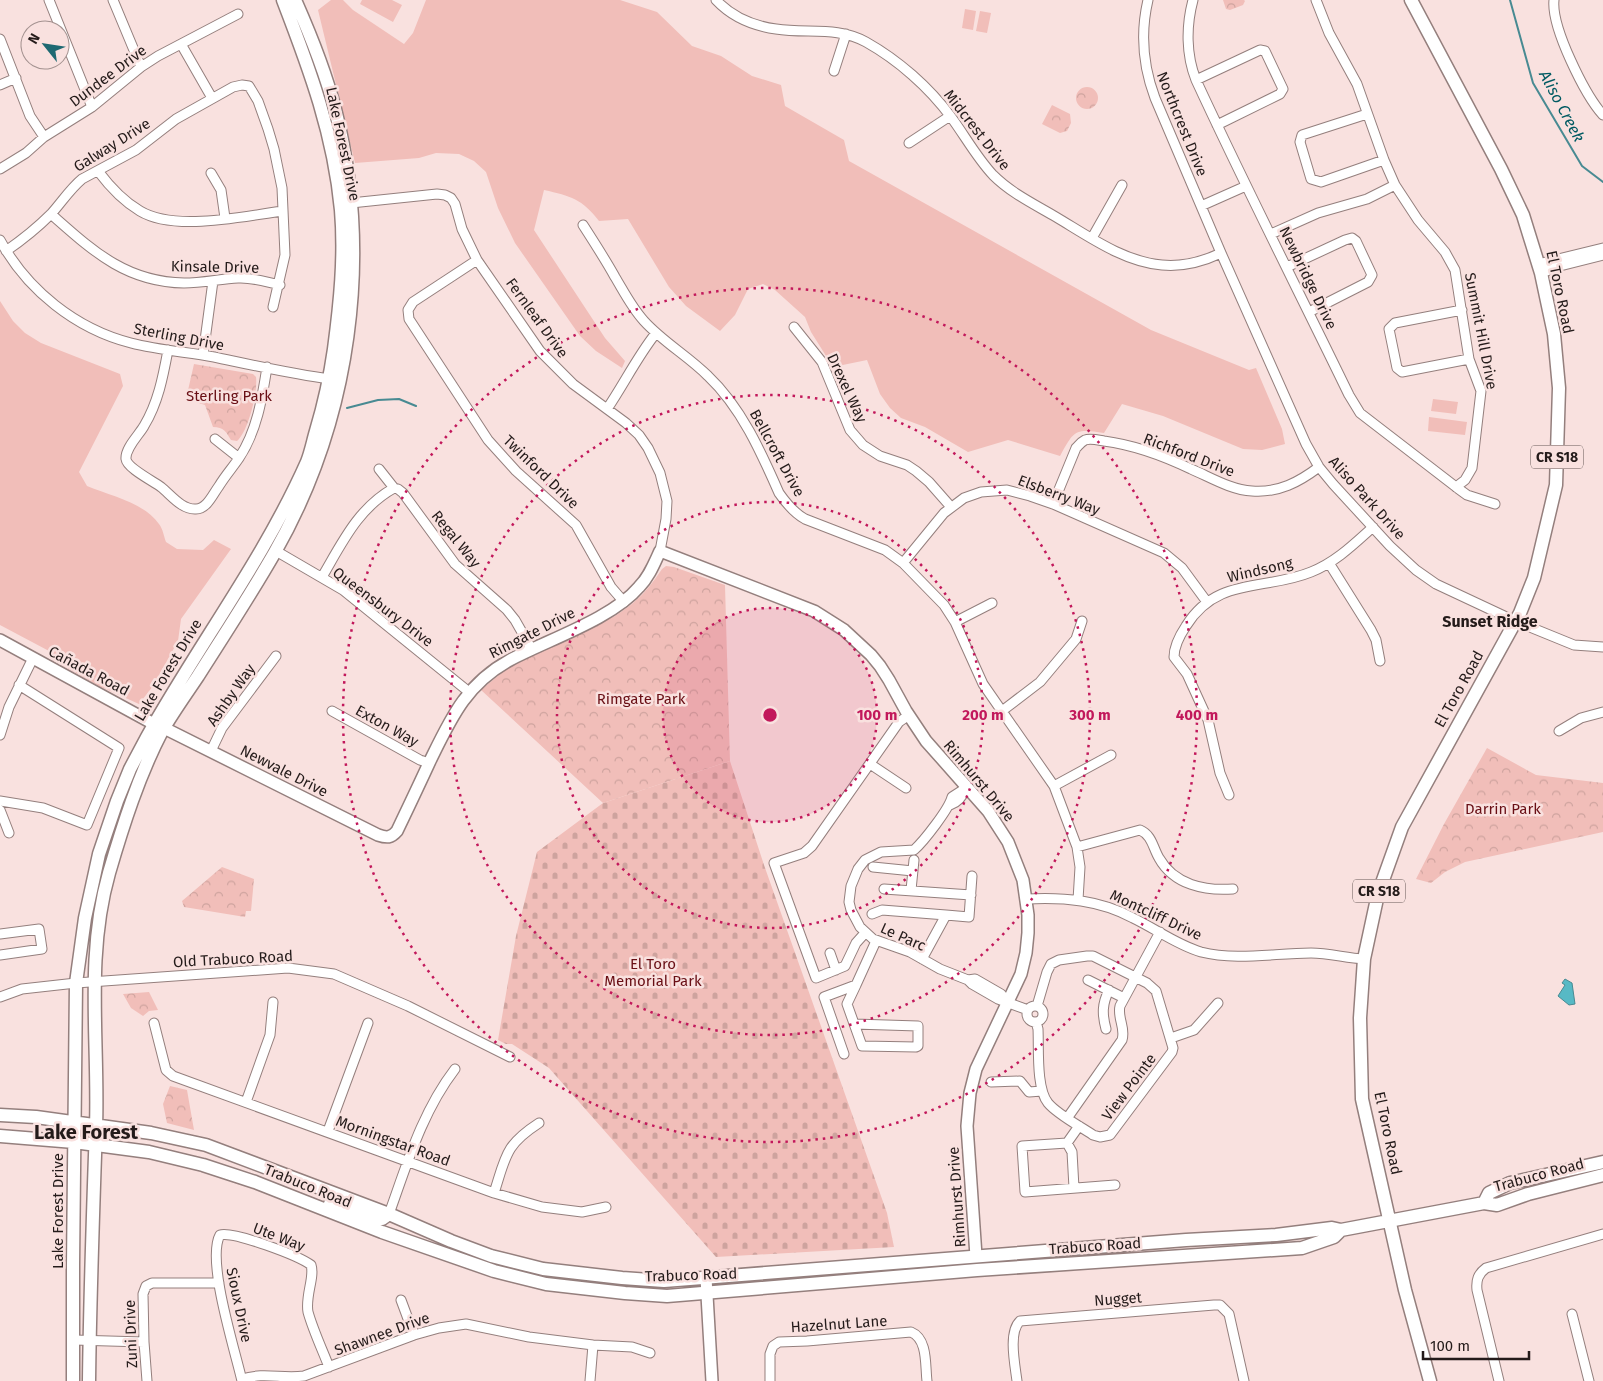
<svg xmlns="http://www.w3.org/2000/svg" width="1603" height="1381" viewBox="0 0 1603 1381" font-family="'Fira Sans',sans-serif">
	<defs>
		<pattern id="forest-crowns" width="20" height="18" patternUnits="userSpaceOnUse" patternTransform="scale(1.25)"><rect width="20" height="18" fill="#f1beb9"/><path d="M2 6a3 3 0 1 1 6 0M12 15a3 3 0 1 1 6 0" fill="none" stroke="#cea39e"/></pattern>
		<pattern id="cemetery-stones" width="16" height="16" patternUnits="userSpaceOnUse" patternTransform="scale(1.25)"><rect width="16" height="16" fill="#f1beb9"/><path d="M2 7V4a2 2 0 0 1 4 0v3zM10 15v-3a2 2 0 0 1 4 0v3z" fill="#cea39e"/></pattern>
	</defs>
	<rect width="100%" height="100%" fill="#f9e1df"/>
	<!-- green -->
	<path fill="#f1beb9" d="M331 0H343L353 10 404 44 413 33 426 0H620L657 12 692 46 721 56 752 76 781 85 785 106 844 140 849 161 1151 330 1249 370 1256 368 1282 429 1285 444 1262 450 1243 449 1163 416 1122 404 1104 433C1074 428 1074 431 1060 456L1008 440 968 452 925 427 901 418 890 408 880 394 867 360 833 367 811 332 805 317 775 290 763 284 748 289 735 315 720 331 686 306 669 287 628 219 599 221C582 199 571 196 544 190L534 230 605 338 625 361 622 368 596 351 580 336 515 243 498 208 486 172 474 161 459 154 436 153 419 158 355 163 318 10Z
		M362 0H392L402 5 393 22 360 4Z
		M965 9 976 11 973 30 962 28Z
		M980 11 991 13 987 33 976 31Z
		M0 301 13 321 25 333 41 343 120 374 123 386 79 472 87 486C111 496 143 502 159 524 163 529 164 537 166 542L177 549 203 550 214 540 231 549 181 619 178 641 153 686 139 704 99 686 53 660 49 651 0 625Z
		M1433 399 1458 402 1456 414 1431 411Z
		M1429 417 1467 422 1465 435 1428 431Z"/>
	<!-- forest -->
	<path fill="url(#forest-crowns)" d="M1223 0H1244L1245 1 1243 5 1230 10 1226 9Z
		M1076 98a11 11 0 1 1 22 0a11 11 0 1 1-22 0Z
		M1052 105 1070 114 1071 123 1067 131 1060 133 1042 124Z
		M194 364 253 374 256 377C258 392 248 432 237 441L231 440C226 432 224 427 213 427L205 405 186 399Z
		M666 566 674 567 725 585 730 761 603 803 481 690 507 668 615 616C638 601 647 591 662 569Z
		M1487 748 1536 775 1603 783V832L1465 862 1445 872 1431 883 1416 879 1444 824Z
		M222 867 254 879 251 911H246L245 917 184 907 182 901Z
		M149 992 158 1010 149 1011 143 1016 131 1008 123 994Z
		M170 1086 187 1090 194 1130 167 1123 163 1104Z"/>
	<!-- cemetery -->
	<path fill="url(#cemetery-stones)" d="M730 761 764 865 887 1213 894 1247 716 1257 549 1068 512 1044H506L498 1040 516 936 537 852 603 803Z"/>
	<!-- water -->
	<path fill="#57b9c5" stroke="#488a92" d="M1565 979 1572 983 1575 1004 1569 1005 1558 996 1565 985 1562 983Z"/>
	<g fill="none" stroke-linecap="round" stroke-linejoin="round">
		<!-- stream -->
		<path stroke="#488a92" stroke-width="2" d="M1510 0 1533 83 1582 166 1603 182
			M347 408 378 400 399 399 416 406"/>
		<defs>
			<path id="street" d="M49 0 92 107
				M113 0 141 67
				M716 0C732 17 754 26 776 29 807 34 837 26 866 42 898 60 929 87 951 117 965 136 977 158 993 175 1011 193 1034 204 1056 217 1088 236 1124 262 1162 265 1183 267 1202 262 1221 253
				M1148 0C1140 34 1143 66 1155 98L1221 253 1306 444 1319 467 1333 484 1390 546 1416 570 1436 584 1515 621 1574 645 1603 647
				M1193 0C1186 26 1186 55 1196 80 1245 186 1298 290 1349 395L1360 413 1456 487 1467 495 1495 504
				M1316 0 1329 33 1357 84 1384 160 1395 185 1418 220 1445 252 1455 270 1469 359 1481 391 1472 468 1465 480 1456 487
				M1554 0C1551 27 1585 95 1603 115
				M0 39 30 116 44 137
				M181 44 212 98
				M834 71 846 34
				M1196 80 1260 50 1265 51 1283 89 1280 94 1217 125
				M0 85 16 78
				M1367 114 1302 135 1300 142 1311 179 1321 182 1384 160
				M909 143 950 116
				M0 169 26 153 44 137 92 107 141 67 158 56 238 14
				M98 171C110 187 123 201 140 211 175 232 243 216 283 211
				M211 173 221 190 225 218
				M351 203 437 194 445 195 451 198 455 204 462 229 477 260 540 351 573 384 626 423 639 435 648 448 660 473 667 501 666 519 660 551
				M1201 206 1246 186
				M51 214C92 250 125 282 184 283 202 283 220 279 238 278 252 277 266 282 280 285
				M583 225C594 242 605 259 615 277 624 292 632 308 644 321 663 342 688 356 708 376 741 407 761 452 779 493 786 503 794 513 805 519L885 550 903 563 944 605 955 622 983 684 1054 786 1077 847 1080 867 1078 900
				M1271 234 1318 213 1367 199 1395 185
				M1092 238 1122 185
				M0 240C27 290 76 329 131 343 158 350 186 352 214 357 252 365 291 374 330 379
				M6 251C22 240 37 228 51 214 61 203 70 189 82 179L136 150 176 119 233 87 242 85 249 86 258 101 268 129 274 149 282 188 285 255 273 307
				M477 260 413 302 408 310 409 319 488 440 516 471 576 525 611 587 624 602
				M1538 264 1603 248
				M1287 267 1345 240 1352 238 1356 241 1372 275 1368 282 1309 312
				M1541 273 1560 266 1603 255
				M1462 310 1395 323 1389 329 1397 368 1402 372 1469 359
				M794 327 822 362 850 430 863 445 880 456 907 465 916 471 929 482 951 507
				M168 350C163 377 158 403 144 426 139 435 125 448 126 459 127 468 153 481 161 487 171 495 182 510 196 509 207 509 213 494 219 486 225 476 233 467 239 458 257 431 262 399 267 367
				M203 355 213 281
				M607 409C624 384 637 357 656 333
				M215 439 239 458
				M379 469 394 488 398 489 403 493 455 564 507 610 515 620 531 648
				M1053 504 1076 448C1079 445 1081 442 1085 440 1090 438 1098 440 1104 441 1134 445 1164 456 1191 469 1210 477 1231 490 1252 491 1279 493 1299 482 1319 467
				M276 551 343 590 469 692
				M903 563 944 513 964 498 981 492 1007 490 1030 496 1053 504 1164 553 1182 568 1207 602
				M1329 563 1371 630 1376 640 1380 661
				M322 577C342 543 358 508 394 488
				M955 622 992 603
				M332 711 420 760 429 763
				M1002 711 1040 682 1071 645 1076 639 1082 621
				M1559 731 1581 718 1603 712
				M0 735 9 707 33 658
				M211 751 222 728 276 656
				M870 764 906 788
				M1054 786 1111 755
				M966 788 952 797C949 809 924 841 914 850L881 852 865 860 858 869 851 886 849 902 851 910 860 927 873 939 910 952 940 969 968 980 975 979 1001 994 1008 1002
				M1229 795 1220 773 1208 720 1187 674 1174 657C1174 646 1180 635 1186 626 1217 576 1265 591 1311 572 1336 562 1354 544 1373 527
				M0 801 43 808 87 825 119 748 19 685
				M950 805C959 802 963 796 966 788
				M0 810 9 833
				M1077 847 1140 830C1152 835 1153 848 1159 858 1174 885 1205 891 1233 889
				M873 867 913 871
				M884 889 971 895
				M911 890 914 860
				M1026 899C1064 897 1100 900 1133 918 1156 929 1177 945 1201 952 1236 961 1275 953 1311 953 1329 953 1346 958 1364 959
				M872 914 882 910 946 915
				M865 933 856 943 845 966 816 978 774 863 804 853 812 846 899 722 909 715
				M0 934 39 929 42 949 0 955
				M830 953 836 970
				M922 959 946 915 969 917 972 876
				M968 980 972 984 998 999 1028 1010
				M1088 980 1124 998
				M856 985 876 941
				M0 997 22 989 76 983 288 968 334 974 408 1006 510 1057
				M1027 1014a8 8 0 1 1 16 0a8 8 0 1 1-16 0Z
				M1036 1022 1038 1029C1039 1049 1036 1088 1048 1103 1058 1115 1080 1126 1093 1135L1100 1137 1110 1135 1172 1052 1173 1048 1156 991 1147 983 1093 956H1087L1059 960 1051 964 1047 972 1037 1006
				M154 1023 166 1070 173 1076 494 1193 542 1207 582 1212 606 1207
				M1106 1029C1102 1014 1102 1004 1109 990
				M1171 1038 1194 1030 1218 1003
				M844 1054 824 997 856 985 847 1004 862 1046 916 1047 918 1046V1026L854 1024
				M991 1082 1020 1081 1029 1092 1042 1091
				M246 1102 270 1035 273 1002
				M1068 1117 1122 1040C1126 1028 1117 1018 1120 1006L1160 932
				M1079 1126 1067 1143 1022 1146 1025 1192 1115 1185
				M328 1131 368 1023
				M1067 1143 1072 1152 1074 1188
				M494 1193C506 1156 505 1145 539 1123
				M389 1214C407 1164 422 1112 455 1069
				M401 1300 414 1335
				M1572 1314 1589 1381
				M74 1340 144 1342
				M242 1379C264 1372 282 1379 304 1376L414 1335 439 1328 466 1324 529 1337 593 1345 632 1347 650 1353
				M147 1381 144 1342 143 1294 146 1286 152 1283H219
				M242 1381C235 1350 206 1260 220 1235 234 1231 299 1256 311 1265 315 1277 305 1296 308 1312 313 1330 322 1349 329 1367
				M590 1381 593 1345
				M770 1381V1354L773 1346 779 1342 807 1341 911 1332C928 1339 925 1365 927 1381
				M1017 1381C1015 1365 1008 1332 1020 1321L1214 1305H1220L1229 1314 1244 1381
				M1499 1381 1477 1290C1476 1280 1478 1274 1486 1268L1603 1234"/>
			<path id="secondary" d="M0 640 154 724
				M164 728 378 835C387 838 391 838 397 831 408 808 419 785 430 761 451 718 466 684 510 660 547 640 612 619 639 587 649 577 654 564 660 551L814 611 844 630 871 655 880 666 889 680 906 711 926 741 988 811 1008 842 1023 880 1028 915V933L1026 953 1021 974 976 1069 970 1093 967 1126 976 1256
				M706 1278 712 1381"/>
			<path id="primary" d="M1411 0 1501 169 1523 215 1541 273 1554 334 1559 388 1556 485 1534 578 1520 613 1402 827 1378 894 1364 959 1360 1018 1362 1099 1405 1290 1430 1381
				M0 1115 36 1117 151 1133 206 1145 389 1214 451 1241 491 1256 543 1269 622 1278 664 1281 1186 1240 1276 1235 1332 1228 1341 1230 1484 1203 1497 1205 1528 1194 1603 1175
				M0 1136 74 1142 149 1152 203 1165 255 1182 382 1232 494 1271 546 1284 625 1293 667 1296 977 1270 1302 1248 1334 1237 1341 1230
				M1484 1203 1489 1193 1510 1183 1603 1162
				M330 1204 374 1219H382L389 1214
				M73 1381V1265L76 983 85 918 99 854 117 801 130 769 147 737C199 644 264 559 307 462 311 452 313 441 316 431 324 404 330 377 334 349 340 304 345 257 341 210 334 135 310 70 283 0
				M89 1381C90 1296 93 1211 96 1127 99 1042 85 957 109 873 123 825 139 775 162 731 173 712 186 694 198 676 224 635 251 594 275 552 350 420 373 257 335 109 325 71 311 36 295 0"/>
		</defs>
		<!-- street casing -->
		<use href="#street" stroke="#947f7d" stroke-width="11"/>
		<!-- secondary casing -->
		<use href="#secondary" stroke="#947f7d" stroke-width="14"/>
		<!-- primary casing -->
		<use href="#primary" stroke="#947f7d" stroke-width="15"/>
		<!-- street -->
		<use href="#street" stroke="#fff" stroke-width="9"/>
		<!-- secondary -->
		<use href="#secondary" stroke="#fff" stroke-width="11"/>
		<!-- primary -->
		<use href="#primary" stroke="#fff" stroke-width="12"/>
	</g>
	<!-- distance rings -->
	<circle cx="770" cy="715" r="107" fill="#c2185b" fill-opacity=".12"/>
	<g fill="none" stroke="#c2185b" stroke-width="2.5" stroke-dasharray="2.5 5">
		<circle cx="770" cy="715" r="107"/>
		<circle cx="770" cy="715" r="213"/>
		<circle cx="770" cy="715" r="320"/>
		<circle cx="770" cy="715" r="427"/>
	</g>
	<g text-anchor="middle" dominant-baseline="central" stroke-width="5" stroke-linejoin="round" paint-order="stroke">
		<!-- shield labels -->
		<g fill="#f9e1df" stroke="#645655" stroke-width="1">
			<rect x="1531" y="445.5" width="52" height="23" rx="4"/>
			<rect x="1353" y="879.5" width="52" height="23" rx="4"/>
		</g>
		<g font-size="14" font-weight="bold" fill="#241b1a">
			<text x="1557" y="457">CR S18</text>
			<text x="1379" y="891">CR S18</text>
		</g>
		<!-- street labels -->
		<g font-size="15" fill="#241b1a" stroke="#f9e1df">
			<text transform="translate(108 76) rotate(-37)">Dundee Drive</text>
			<text transform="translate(1182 124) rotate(68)">Northcrest Drive</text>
			<text transform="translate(977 130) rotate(52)">Midcrest Drive</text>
			<text transform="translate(343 144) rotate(78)">Lake Forest Drive</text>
			<text transform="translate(112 145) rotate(-32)">Galway Drive</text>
			<text transform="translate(215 267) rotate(1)">Kinsale Drive</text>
			<text transform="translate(1308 278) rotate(64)">Newbridge Drive</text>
			<text transform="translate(1560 292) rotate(78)">El Toro Road</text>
			<text transform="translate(537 318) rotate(54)">Fernleaf Drive</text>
			<text transform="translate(1481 331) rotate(79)">Summit Hill Drive</text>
			<text transform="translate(179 337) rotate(11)">Sterling Drive</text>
			<text transform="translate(847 388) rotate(65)">Drexel Way</text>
			<text transform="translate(777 453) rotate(61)">Bellcroft Drive</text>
			<text transform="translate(1189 455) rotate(21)">Richford Drive</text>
			<text transform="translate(541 472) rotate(44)">Twinford Drive</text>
			<text transform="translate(1059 495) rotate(21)">Elsberry Way</text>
			<text transform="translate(1367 498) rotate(48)">Aliso Park Drive</text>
			<text transform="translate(456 539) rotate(51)">Regal Way</text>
			<text transform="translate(1260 570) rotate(-13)">Windsong</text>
			<text transform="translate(383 607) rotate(37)">Queensbury Drive</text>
			<text transform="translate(532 633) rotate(-27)">Rimgate Drive</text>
			<text transform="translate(168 670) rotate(-59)">Lake Forest Drive</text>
			<text transform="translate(89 671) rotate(28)">Cañada Road</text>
			<text transform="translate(1459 689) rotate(-61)">El Toro Road</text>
			<text transform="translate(231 695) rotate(-55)">Ashby Way</text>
			<text transform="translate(387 726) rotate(29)">Exton Way</text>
			<text transform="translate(284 771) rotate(27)">Newvale Drive</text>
			<text transform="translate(979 781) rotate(50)">Rimhurst Drive</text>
			<text transform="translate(1156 915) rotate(25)">Montcliff Drive</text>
			<text transform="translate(903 937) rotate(24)">Le Parc</text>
			<text transform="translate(233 959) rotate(-3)">Old Trabuco Road</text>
			<text transform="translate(1129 1087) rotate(-53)">View Pointe</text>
			<text transform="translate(1388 1133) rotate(78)">El Toro Road</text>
			<text transform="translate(393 1141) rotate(20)">Morningstar Road</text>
			<text transform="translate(1539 1175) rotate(-15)">Trabuco Road</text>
			<text transform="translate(308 1186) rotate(22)">Trabuco Road</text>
			<text transform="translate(957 1197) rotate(-94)">Rimhurst Drive</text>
			<text transform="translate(58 1211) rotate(-90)">Lake Forest Drive</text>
			<text transform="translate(279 1237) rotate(21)">Ute Way</text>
			<text transform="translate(1095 1246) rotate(-4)">Trabuco Road</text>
			<text transform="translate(691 1275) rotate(-2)">Trabuco Road</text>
			<text transform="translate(1118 1299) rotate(-4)">Nugget</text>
			<text transform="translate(239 1305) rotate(78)">Sioux Drive</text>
			<text transform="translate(839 1324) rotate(-4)">Hazelnut Lane</text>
			<text transform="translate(131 1334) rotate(-92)">Zuni Drive</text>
			<text transform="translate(382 1334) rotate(-20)">Shawnee Drive</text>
		</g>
		<!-- park labels -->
		<g font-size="15" fill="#690f15" stroke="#f9e1df">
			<text x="229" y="396">Sterling Park</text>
			<text x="641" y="699">Rimgate Park</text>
			<text x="1503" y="809">Darrin Park</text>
			<text x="653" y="964">El Toro<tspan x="653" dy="17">Memorial Park</tspan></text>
		</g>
		<!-- water labels -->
		<g font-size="16" font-style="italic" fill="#005a62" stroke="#f9e1df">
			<text transform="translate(1562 106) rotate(62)">Aliso Creek</text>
		</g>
		<!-- neighbourhood labels -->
		<g font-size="16" font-weight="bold" fill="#241b1a" stroke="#f9e1df">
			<text x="1490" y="621">Sunset Ridge</text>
		</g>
		<!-- district labels -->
		<g font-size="20" font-weight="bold" fill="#241b1a" stroke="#f9e1df">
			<text x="86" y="1132">Lake Forest</text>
		</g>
	</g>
	<circle cx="770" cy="715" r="8" fill="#c2185b" stroke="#f9e1df" stroke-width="2.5"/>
	<g font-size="15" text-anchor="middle" font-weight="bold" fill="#c2185b" stroke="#f9e1df" stroke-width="5" stroke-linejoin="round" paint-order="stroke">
		<text x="877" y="720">100 m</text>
		<text x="983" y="720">200 m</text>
		<text x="1090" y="720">300 m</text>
		<text x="1197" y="720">400 m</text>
	</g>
	<!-- north arrow -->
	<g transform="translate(45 45) rotate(300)"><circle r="24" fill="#f9e1df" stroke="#a49290"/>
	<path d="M0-4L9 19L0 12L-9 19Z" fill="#1e6972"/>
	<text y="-8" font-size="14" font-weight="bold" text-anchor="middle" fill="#241b1a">N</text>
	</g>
	<!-- scale -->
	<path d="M1423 1351v8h106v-8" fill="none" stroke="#241b1a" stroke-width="2.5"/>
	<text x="1430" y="1351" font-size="15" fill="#241b1a" stroke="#f9e1df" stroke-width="4" paint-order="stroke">100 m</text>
</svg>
